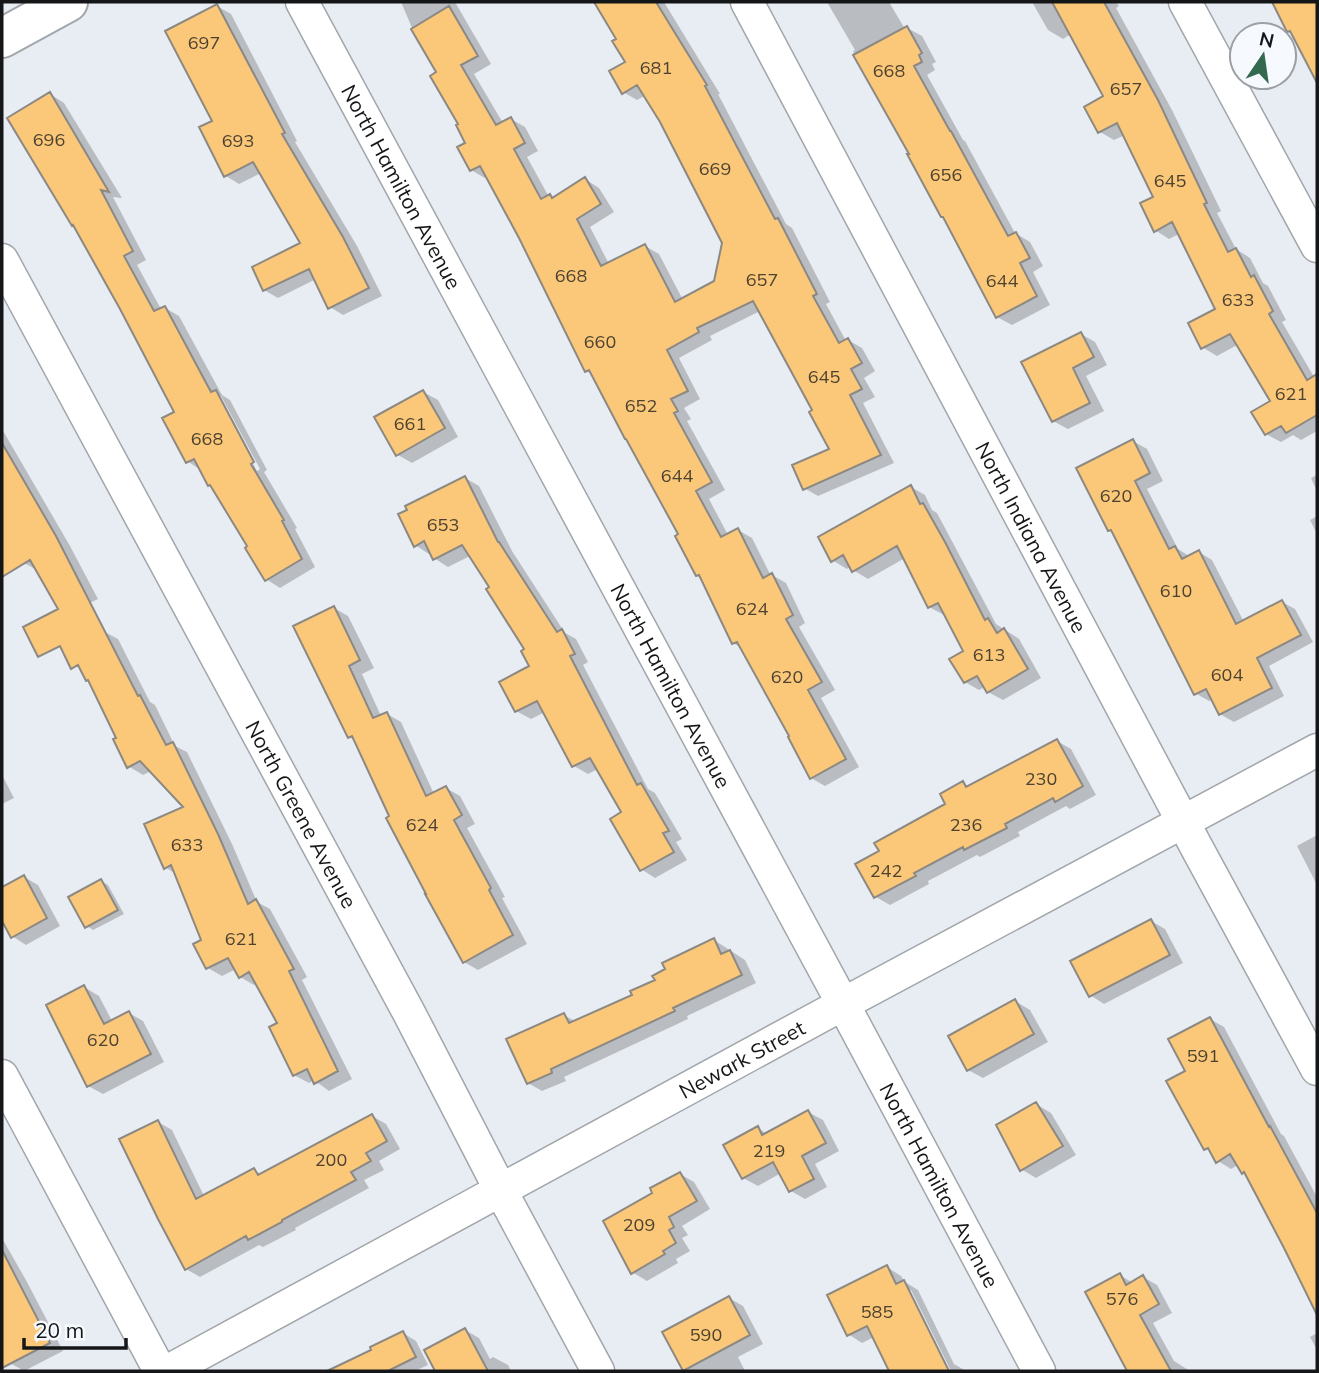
<svg xmlns="http://www.w3.org/2000/svg" width="1319" height="1373" viewBox="0 0 1319 1373" font-family="Mulish,sans-serif">
	<rect width="100%" height="100%" fill="#e8edf3"/>
	<!-- shadow -->
	<path fill="#0003" fill-rule="evenodd" d="M401 2H455L491 64 474 74 503 123 511 119 525 127 538 151 527 157 549 197 554 199 585 179 599 188 614 212 590 227 609 264 645 246 659 254 683 300 716 282 724 243 661 122 646 95 637 100 623 92 627 63 618 40 596 2H664L720 94H718L786 224 792 228 830 302 826 304 846 341 848 340 862 348 875 371 864 378 875 397 863 403 894 463 818 496 804 488 831 449 815 411 760 311 710 336 712 340 679 358 700 399 684 408 691 419 687 421 725 490 709 499 728 535 738 530 752 538 771 576 772 575 786 583 805 623 799 627 835 690 821 698 859 767 825 786 811 778 742 648 733 643 702 578 698 575 681 535 593 375 586 371 520 237 487 177 485 178 471 170 467 144 461 124 438 72 412 28Z
		M827 2H889L905 29 907 28 922 36 936 62 932 64 935 70 927 75 963 140 965 141 1015 233 1030 242 1043 266 1033 272 1050 305 1012 325 997 317 911 154 853 51 855 50Z
		M1032 2H1116L1119 6 1116 8 1172 110 1221 211 1217 213 1236 249 1250 258 1263 283 1268 286 1286 320 1282 322 1317 382V431L1301 440 1293 435 1281 442 1266 434 1273 401 1239 344 1217 356 1202 347 1217 310 1179 234 1169 239 1155 230V198L1125 135 1114 140 1100 132 1106 96 1071 34 1063 39 1048 30Z
		M1273 2H1317V80L1294 34 1288 31Z
		M217 6 231 14 297 141 295 142 357 246 382 296 343 315 330 307 316 279 278 298 264 290 303 244 261 173 239 184 226 176 215 121Z
		M50 94 64 103 122 198 113 197 146 260 137 265 161 309 165 308 179 316 222 395 230 400 267 470 264 472 297 528 295 529 315 567 280 588 266 579 249 547 214 487 210 485 201 470 187 461 176 413ZM217 396H221L260 469 257 471Z
		M1081 334 1095 342 1107 365 1086 376 1104 411 1068 429 1053 421Z
		M423 392 438 400 458 437 412 463 398 455Z
		M2 429 70 546 98 599 71 612 39 571 24 563 2 523Z
		M1133 441 1147 449 1163 481 1147 489 1178 549 1189 556 1199 552 1212 560 1244 622 1282 602 1295 609 1313 642 1269 666 1284 696 1234 722 1220 714 1213 699 1209 701 1195 693 1114 533 1109 530Z
		M1317 475V491L1311 478Z
		M465 478 479 486 512 551 565 633 576 639 588 662 583 665 648 789 655 793 682 839 676 842 687 860 655 878 641 869 624 813 598 769 588 774 574 766 545 712 531 719 516 711 531 667 526 650 491 588 470 556 448 567 434 558 431 553 429 554 415 545Z
		M911 487 925 495 932 510 937 513 996 624 1019 639 1041 678 1003 700 988 692 985 687 979 690 965 682 966 652 946 614 944 615 929 607 905 558 868 579 853 570 851 566 847 569 832 560Z
		M1317 516V534L1310 520Z
		M334 608 348 616 374 668 362 674 381 716 387 714 401 722 434 794 446 788 460 796 475 824 467 828 505 897 502 898 527 944 478 970 464 962 391 817 356 741 349 737Z
		M103 631 118 639 150 702 155 705 175 746 187 752 232 844 257 902 270 909 307 977 302 980 352 1079 329 1091 314 1080 309 1083 294 1075 279 1023 257 983 254 985 240 977 236 969 222 976 208 968 196 945 203 941 176 874 165 867 186 807 151 771 143 775 128 766 119 739Z
		M1057 741 1071 749 1096 795 1070 809 1066 806 1018 832 1020 836 980 857 977 855 928 881 929 884 890 905 876 897 858 865 881 852 947 805 963 783 970 787Z
		M2 775 14 798 2 804Z
		M1317 835V885L1297 846Z
		M24 877 38 885 60 926 26 945 12 936 2 918V889Z
		M101 881 108 885 124 914 93 930 87 926Z
		M1151 921 1165 929 1183 963 1104 1004 1090 995Z
		M714 940 745 960 756 983 687 1016 688 1019 564 1077 566 1081 542 1091 528 1083 564 1015 576 1022 634 995Z
		M84 987 99 996 112 1021 129 1013 143 1021 164 1062 103 1094 88 1086Z
		M1015 1001 1030 1010 1048 1042 983 1078 968 1070Z
		M1210 1019 1224 1027 1281 1134 1284 1136 1317 1197V1311L1286 1247 1247 1175 1243 1172 1238 1165 1231 1169 1218 1161 1213 1153 1205 1148 1187 1071Z
		M1036 1104 1051 1113 1076 1155 1036 1178 1021 1169Z
		M808 1112 823 1120 839 1151 815 1164 827 1187 805 1199 791 1191 781 1173 758 1186 743 1178 758 1128 767 1134Z
		M372 1116 386 1124 400 1149 379 1161 384 1170 364 1180 369 1188 295 1228 296 1230 263 1247 259 1245 200 1277 186 1269 158 1122 172 1130 204 1196 254 1170 262 1175Z
		M680 1174 694 1182 710 1209 682 1226 688 1235 682 1238 690 1251 676 1259 678 1263 647 1281 632 1272Z
		M2 1238 27 1282 63 1351 24 1371 10 1363 2 1348Z
		M887 1267 901 1276 905 1282 918 1290 954 1364 966 1371H951L911 1290H907L947 1371H891L874 1337 862 1343 848 1334Z
		M1120 1275 1133 1283 1143 1277 1157 1285 1172 1313 1153 1323 1174 1361 1190 1371H1128L1087 1293Z
		M729 1298 743 1306 763 1344 738 1357 745 1371 684 1370Z
		M465 1330 479 1338 490 1359 493 1357 508 1365 511 1371H437L426 1351Z
		M403 1333 416 1341 428 1365 415 1371H331L374 1350Z
		M1317 1333V1350L1310 1337Z"/>
	<!-- building -->
	<path fill="#fac878" stroke="#8c8883" stroke-width="2" d="M594 2H656L707 85 705 86 775 219 778 218 817 294 813 296 839 343 848 338 862 363 851 369 862 389 850 395 881 455 803 490 792 465 829 449 809 412 812 410 753 301 697 328 699 332 667 350 688 391 671 399 678 411 674 413 712 482 696 491 721 537 738 528 763 578 772 573 793 615 786 619 822 682 808 690 846 759 810 779 788 737 789 736 737 642 732 644 699 575 696 576 675 536 678 534 626 439H625L589 370 585 372 519 238 480 166 470 171 457 147 465 143 456 125 458 124 430 76 436 72 411 29 449 6 478 56 461 65 496 125 511 117 525 143 514 149 541 199 550 194 552 198 585 177 601 204 577 219 601 266 645 244 675 302 714 281 722 243 660 122 637 85 622 94 609 71 625 62 612 41 616 39Z
		M1052 2H1104L1158 100 1207 203 1204 204 1228 252 1236 248 1251 277 1254 275 1273 311 1269 314 1307 380 1317 374V415L1286 433 1281 426 1265 435 1251 412 1270 401 1230 334 1201 349 1188 323 1215 309 1172 222 1154 232 1140 203 1153 197 1117 123 1098 133 1084 107 1103 96Z
		M1272 2H1317V83L1290 31 1287 32Z
		M217 4 285 133 282 134 343 237 369 288 328 309 309 269 263 291 252 267 300 243 253 162 224 177 199 127 212 121 165 31Z
		M907 26 922 53 919 55 922 62 914 66 950 131H951L1008 236 1016 232 1030 258 1020 263 1037 296 996 318 943 217H941L907 154H909L853 55Z
		M50 92 109 192 101 190 133 251 124 256 154 311 165 306 211 392 216 390 254 462 251 464 284 520 282 521 302 559 265 581 245 548 247 546 210 485 208 486 194 459 186 463 162 418 174 412 120 309 73 225 72 226 7 118Z
		M1081 332 1094 357 1073 368 1090 403 1052 422 1021 362Z
		M423 390 445 428 396 456 374 417Z
		M1133 439 1150 473 1135 481 1169 549 1175 546 1182 559 1199 550 1236 624 1282 600 1301 635 1257 658 1272 688 1219 715 1206 689 1194 695 1111 530 1108 531 1076 468Z
		M2 443 56 536 138 696 140 695 166 745 173 742 218 834 248 904 256 899 294 969 289 971 338 1071 314 1084 307 1069 293 1076 269 1027 277 1023 249 972 239 978 228 958 206 969 193 944 201 940 171 865 164 869 144 824 183 807 140 761 127 768 113 739 116 738 88 680 86 681 78 665 71 669 60 646 38 657 23 627 58 609 30 560 2 577Z
		M465 476 498 542H499L557 632 562 629 575 654 570 656 637 785 641 783 669 831 663 833 674 852 640 871 610 819 621 812 590 758 572 767 537 701 515 712 499 682 529 666 521 651 524 649 486 589 489 587 462 545 433 560 424 541 414 547 398 514 407 510 405 506Z
		M911 485 920 504 923 503 945 542 985 620 988 618 997 633 1004 628 1028 669 987 693 977 676 964 683 949 659 963 651 938 603 928 608 897 546 852 572 843 555 831 562 818 537Z
		M334 606 360 660 349 666 373 718 387 712 426 796 446 786 462 815 454 820 491 888 489 890 513 935 463 963 425 894H426L386 818 389 816 352 736 348 738 293 626Z
		M1057 739 1083 786 1055 802 1053 798 1005 824 1007 828 964 850 963 847 914 873 916 876 874 898 855 864 879 851 874 843 945 804 940 794 963 781 966 787Z
		M24 875 47 918 11 938 2 921V887Z
		M101 879 118 910 85 928 68 897Z
		M1151 919 1170 955 1089 997 1070 961Z
		M714 938 721 954 730 950 742 975 673 1008 675 1011 551 1069 552 1073 527 1084 506 1039 564 1013 569 1023 632 995 630 991 655 980 652 976 665 969 662 963Z
		M84 985 104 1024 129 1011 151 1054 87 1087 46 1005Z
		M1015 999 1034 1034 967 1071 948 1036Z
		M1210 1017 1269 1127 1270 1126 1317 1213V1315L1284 1248 1244 1172 1242 1174 1230 1154 1216 1163 1208 1148 1204 1150 1166 1081 1185 1071 1168 1039Z
		M1036 1102 1063 1146 1020 1171 996 1125Z
		M808 1110 826 1143 802 1156 814 1179 789 1192 773 1162 742 1179 723 1145 758 1126 762 1135Z
		M372 1114 387 1141 366 1153 371 1161 351 1172 356 1180 282 1220V1222L248 1240 246 1236 185 1270 158 1219 119 1139 158 1120 196 1199 254 1168 258 1175Z
		M680 1172 697 1201 669 1217 674 1227 669 1230 676 1243 663 1251 665 1254 631 1274 603 1221 652 1193 650 1188Z
		M2 1250 50 1343 2 1368Z
		M887 1265 896 1284 904 1280 949 1371H889L867 1326 847 1336 827 1295Z
		M1120 1273 1126 1285 1143 1275 1159 1304 1140 1315 1171 1371H1127L1085 1292Z
		M729 1296 750 1335 683 1371 662 1332Z
		M465 1328 488 1371H435L424 1350Z
		M403 1331 416 1357 388 1371H327L371 1350 370 1347Z"/>
	<g fill="none" stroke-linecap="round" stroke-linejoin="round">
		<defs>
			<g id="street">
				<path id="s1" d="M302 2 843 1004 1039 1371"/>
				<path id="s2" d="M747 2 1198 850 1317 1069"/>
				<path d="M1185 2 1317 246"/>
				<path id="s3" d="M2 260 408 1011 501 1191 598 1371"/>
				<path d="M2 1076 160 1371"/>
				<path id="s4" d="M168 1371 843 1004 1317 750"/>
			</g>
			<path id="secondary" d="M2 38 68 2"/>
		</defs>
		<!-- street casing -->
		<use href="#street" stroke="#a1a6ab" stroke-width="35"/>
		<!-- secondary casing -->
		<use href="#secondary" stroke="#a1a6ab" stroke-width="42"/>
		<!-- street -->
		<use href="#street" stroke="#fff" stroke-width="32"/>
		<!-- secondary -->
		<use href="#secondary" stroke="#fff" stroke-width="38"/>
	</g>
	<g text-anchor="middle" dominant-baseline="central" stroke-width="7" stroke-linejoin="round" paint-order="stroke">
		<!-- number labels -->
		<g font-size="18" fill="#4e4230">
			<text x="204" y="42">697</text>
			<text x="656" y="67">681</text>
			<text x="889" y="70">668</text>
			<text x="1126" y="88">657</text>
			<text x="49" y="139">696</text>
			<text x="238" y="140">693</text>
			<text x="715" y="168">669</text>
			<text x="946" y="174">656</text>
			<text x="1170" y="180">645</text>
			<text x="571" y="275">668</text>
			<text x="762" y="279">657</text>
			<text x="1002" y="280">644</text>
			<text x="1238" y="299">633</text>
			<text x="600" y="341">660</text>
			<text x="824" y="376">645</text>
			<text x="1291" y="393">621</text>
			<text x="641" y="405">652</text>
			<text x="410" y="423">661</text>
			<text x="207" y="438">668</text>
			<text x="677" y="475">644</text>
			<text x="1116" y="495">620</text>
			<text x="443" y="524">653</text>
			<text x="1176" y="590">610</text>
			<text x="752" y="608">624</text>
			<text x="989" y="654">613</text>
			<text x="1227" y="674">604</text>
			<text x="787" y="676">620</text>
			<text x="1041" y="778">230</text>
			<text x="422" y="824">624</text>
			<text x="966" y="824">236</text>
			<text x="187" y="844">633</text>
			<text x="886" y="870">242</text>
			<text x="241" y="938">621</text>
			<text x="103" y="1039">620</text>
			<text x="1203" y="1055">591</text>
			<text x="769" y="1150">219</text>
			<text x="331" y="1159">200</text>
			<text x="639" y="1224">209</text>
			<text x="1122" y="1298">576</text>
			<text x="877" y="1311">585</text>
			<text x="706" y="1334">590</text>
		</g>
		<!-- street labels -->
		<g font-size="21" fill="#141618" stroke="#f6faff">
			<text stroke="none"><textPath href="#s1" startOffset="210">North Hamilton Avenue</textPath></text>
			<text stroke="none"><textPath href="#s2" startOffset="606">North Indiana Avenue</textPath></text>
			<text stroke="none"><textPath href="#s1" startOffset="777">North Hamilton Avenue</textPath></text>
			<text stroke="none"><textPath href="#s3" startOffset="630">North Greene Avenue</textPath></text>
			<text stroke="none"><textPath href="#s4" startOffset="653">Newark Street</textPath></text>
			<text stroke="none"><textPath href="#s1" startOffset="1344">North Hamilton Avenue</textPath></text>
		</g>
	</g>
	<!-- border -->
	<rect width="1319" height="1373" fill="none" stroke="#141618" stroke-width="7"/>
	<!-- north arrow -->
	<g transform="translate(1263 56) rotate(13)"><circle r="33" fill="#f6faff" stroke="#9c9fa3" stroke-width="2"/>
	<path d="M0-5L12 26L0 18L-12 26Z" fill="#33694e"/>
	<text y="-10" font-size="19" font-weight="bold" text-anchor="middle" fill="#141618">N</text>
	</g>
	<!-- scale -->
	<path d="M24 1338v10h102v-10" fill="none" stroke="#141618" stroke-width="3.5"/>
	<text x="35" y="1338" font-size="21" fill="#141618" stroke="#f6faff" stroke-width="5" paint-order="stroke">20 m</text>
</svg>
